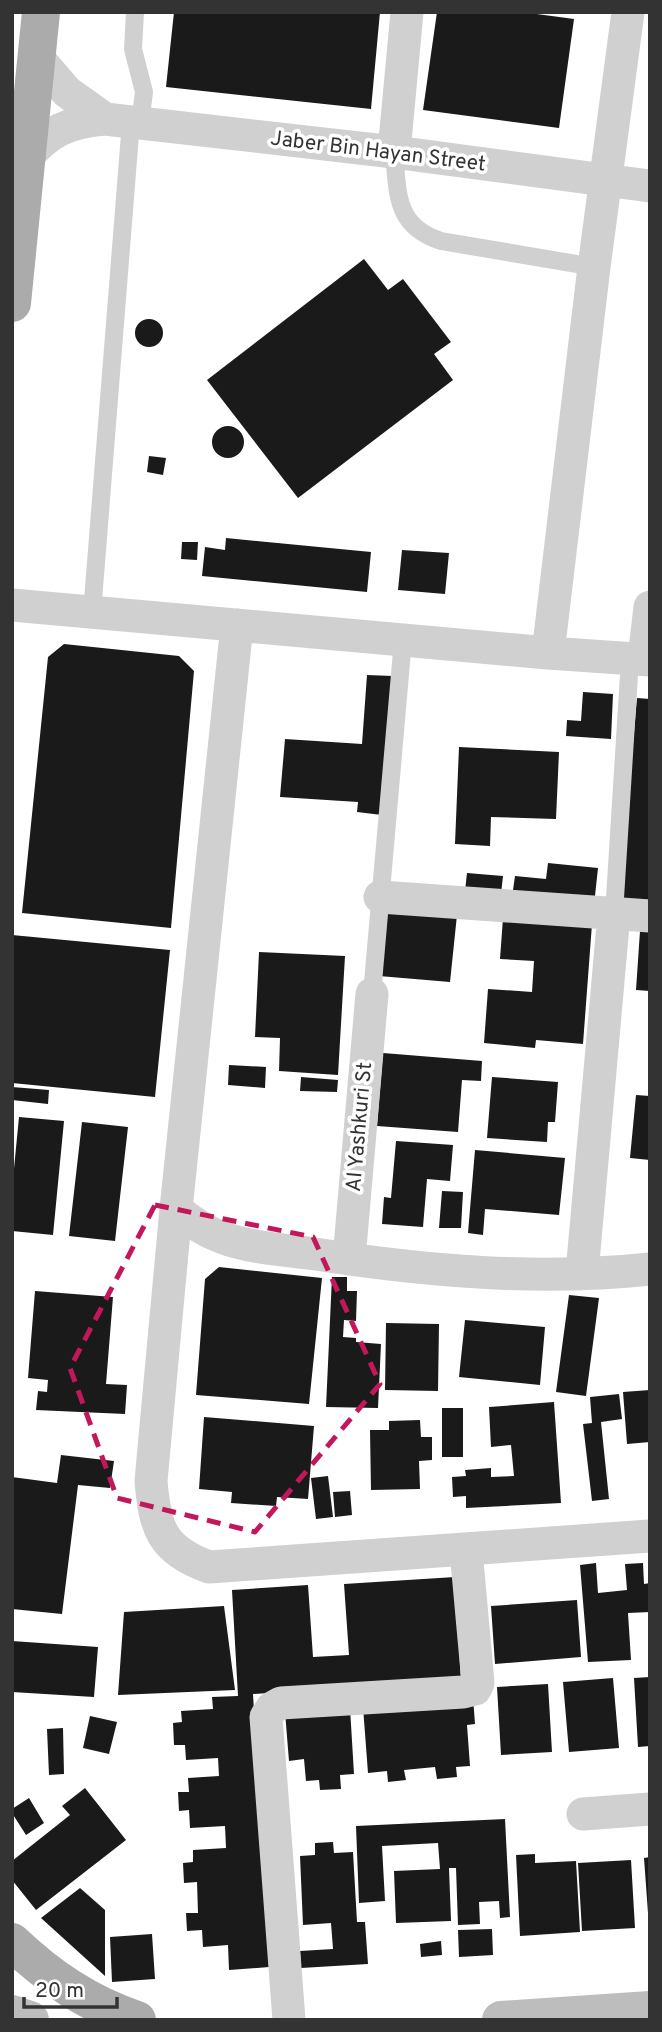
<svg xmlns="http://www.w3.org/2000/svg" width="662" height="2032" viewBox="0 0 662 2032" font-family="Overpass,sans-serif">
	<rect width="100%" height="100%" fill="#fff"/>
	<!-- building -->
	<path fill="#1a1a1a" d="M174 12H380L371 109 166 87Z
		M437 12H522L574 19 559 128 423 110Z
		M364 259 388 290 403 279 451 342 434 354 453 380 298 498 207 380Z
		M135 333a14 14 0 1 1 28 0a14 14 0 1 1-28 0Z
		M212 442a16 16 0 1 1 32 0a16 16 0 1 1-32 0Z
		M149 456 166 458 163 475 147 472Z
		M226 538 371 552 367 592 202 576 205 547 225 550Z
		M182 542H198L197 560 181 559Z
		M402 550 449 553 445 594 398 590Z
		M64 644 179 656 194 671 171 928 22 913 48 657Z
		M367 675 393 676 382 815 357 812 358 802 280 797 285 739 362 744Z
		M583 692 613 694 611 739 566 736 567 720 581 721Z
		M637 698 650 699V906L619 904Z
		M459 747 559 752 556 819 491 817 490 846 455 844Z
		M548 863 598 868 594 905 512 897 515 876 546 879Z
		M467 873 503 876 501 894 465 891Z
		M386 908 457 915 450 982 379 976Z
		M503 918 592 924 583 1044 536 1040 535 1048 484 1043 488 989 532 992 534 961 500 959Z
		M640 931 650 932V991L636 990Z
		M12 935 170 950 155 1097 12 1083Z
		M259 952 345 956 338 1075 279 1071 280 1038 255 1037Z
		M383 1053 482 1061 481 1081 462 1080 458 1132 377 1126Z
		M229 1065 266 1067 265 1088 228 1085Z
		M301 1077 338 1080 337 1092 300 1091Z
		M492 1077 558 1082 555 1122H548L547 1142 487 1138Z
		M12 1087 49 1090 48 1104 12 1100Z
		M636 1095 650 1096V1160L630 1158Z
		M19 1117 64 1121 53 1235 12 1231V1189Z
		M82 1122 128 1127 115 1241 69 1236Z
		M396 1141 453 1145 450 1181 427 1179 423 1227 382 1224 384 1197 391 1198Z
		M475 1150 565 1158 559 1215 485 1209 483 1235 468 1233Z
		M442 1191 463 1192 461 1228H439Z
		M219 1267 322 1278 309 1404 196 1395 205 1279Z
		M332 1277H347V1291H357L356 1321 344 1320 343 1337 356 1338V1342L381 1344 378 1408 326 1407Z
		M35 1291 113 1297 106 1384 127 1385 125 1414 36 1410 38 1391 47 1392 48 1380 28 1378Z
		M569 1295 599 1298 586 1396 556 1392Z
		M465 1320 545 1327 540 1385 459 1377Z
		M386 1323 439 1324 438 1391 385 1390Z
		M650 1390V1442L627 1444 623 1392Z
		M619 1394 622 1419 601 1422 609 1499 592 1501 583 1424 592 1423 590 1397Z
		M554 1402 561 1503 466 1508V1496L453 1497 452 1477 466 1476 465 1470 491 1468V1477L514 1476 511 1445 491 1447 489 1407Z
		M442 1408H463V1457H442Z
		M204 1417 314 1426 308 1499 277 1497 276 1506 231 1503 232 1492 199 1489Z
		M420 1420 421 1437H432V1460L419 1461 420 1489 371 1490 370 1430H389V1421Z
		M61 1455 114 1461 110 1488 78 1485 62 1614 12 1609V1477L57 1483Z
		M328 1476 333 1517 316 1519 311 1478Z
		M350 1491 352 1515 335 1517 333 1492Z
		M596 1563 598 1593 627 1590 625 1564 643 1563 644 1584 650 1583V1612L628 1613 631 1660 588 1662 580 1565Z
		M455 1577 461 1681 253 1694 269 1967 229 1970 228 1945 203 1947 202 1930 187 1931 186 1913H198L197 1882 184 1883 183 1863 193 1862V1850L226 1848 225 1826 190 1828 189 1810 179 1811 178 1792H189L188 1778 219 1776 218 1758 186 1760 185 1745H174L173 1723 182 1722 181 1711 213 1709 212 1697 238 1696 232 1590 308 1585 313 1657 349 1655 344 1584Z
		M577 1600 581 1657 495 1664 491 1606Z
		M224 1606 235 1690 118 1695 124 1612Z
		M12 1641 98 1647 94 1697 12 1692Z
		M650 1677V1746L638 1747 634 1678Z
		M613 1678 619 1748 569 1752 563 1682Z
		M548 1684 552 1752 501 1755 497 1687Z
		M473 1697 475 1724 467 1725 470 1766 456 1767 457 1777 437 1779 435 1767 404 1770 406 1780 388 1782 387 1771 368 1773 363 1707Z
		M350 1708 354 1774 340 1775 341 1789 320 1790 319 1780 306 1781 304 1759 289 1761 285 1712Z
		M90 1716 117 1722 109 1754 83 1748Z
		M63 1728 64 1774 49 1775 47 1729Z
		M85 1788 126 1840 36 1910 12 1880V1861L70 1815 62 1806Z
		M29 1798 44 1823 26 1835 12 1813V1809Z
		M505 1819 510 1917 500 1918 499 1901 479 1902 480 1924 458 1925 456 1868H449L451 1921 396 1923 394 1871 440 1869 438 1843 382 1846 385 1901 359 1903 356 1826Z
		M333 1842 334 1853 353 1852 357 1922H365L368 1964 301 1968 300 1951 333 1949 331 1923 303 1925 300 1856 315 1855V1843Z
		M535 1854V1863L576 1861 580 1932 520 1936 516 1855Z
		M650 1857V1912L648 1913 644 1858Z
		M631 1860 635 1928 582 1931 578 1863Z
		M80 1888 105 1910V1976L41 1918Z
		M492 1929 493 1955 459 1957 458 1930Z
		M152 1934 155 1979 112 1982 110 1937Z
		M441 1941 442 1955 421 1957 420 1944Z"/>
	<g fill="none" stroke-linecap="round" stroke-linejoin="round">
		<!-- lane -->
		<path stroke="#d0d0d0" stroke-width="18" d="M135 12 133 49 144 92 140 123
			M394 152C398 194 395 226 441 241L594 267
			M92 613 131 122
			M614 914 630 659
			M372 994 403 640"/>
		<!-- street -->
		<path stroke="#d0d0d0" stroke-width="33" d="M37 57 67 92 105 119
			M394 152 407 12
			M25 159C49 131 68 122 105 119L394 152 650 186
			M12 605 548 653 650 660
			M237 625 176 1209 151 1481C155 1529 162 1550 209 1567L650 1536
			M548 653 594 267 628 12
			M644 659 650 607
			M380 897 650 916
			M176 1209C190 1221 204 1231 221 1237 250 1248 285 1250 315 1254 426 1271 538 1281 650 1269
			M349 1259 372 994
			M582 1273 614 914
			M583 1814 650 1809
			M289 2020 266 1717 272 1708 281 1703 463 1692 475 1689 478 1683 466 1550"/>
		<!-- secondary -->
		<path stroke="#bdbdbd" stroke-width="38" d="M12 2014 30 2020
			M501 2020 650 2010"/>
		<!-- primary -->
		<path stroke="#ababab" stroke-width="38" d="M12 303 41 12
			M12 1942C49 1977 88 2004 137 2020"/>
	</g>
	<!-- marked area -->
	<path fill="none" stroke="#c2185b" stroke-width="5" stroke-dasharray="14 9" stroke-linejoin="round" d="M155 1205 313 1237 380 1384 255 1532 117 1498 70 1368Z"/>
	<g text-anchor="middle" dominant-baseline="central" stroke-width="7" stroke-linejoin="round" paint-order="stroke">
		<!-- street labels -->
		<g font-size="21" fill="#333" stroke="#fff">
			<text transform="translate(378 152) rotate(7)">Jaber Bin Hayan Street</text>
			<text transform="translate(360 1127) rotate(-85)">Al Yashkuri St</text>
		</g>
	</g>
	<!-- border -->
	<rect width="662" height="2032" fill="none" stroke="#333333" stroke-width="28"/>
	<!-- scale -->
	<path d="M24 1997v10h93v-10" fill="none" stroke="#333333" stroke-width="3.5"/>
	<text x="35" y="1997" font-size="21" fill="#333333" stroke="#ffffff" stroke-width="5" paint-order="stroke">20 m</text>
</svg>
